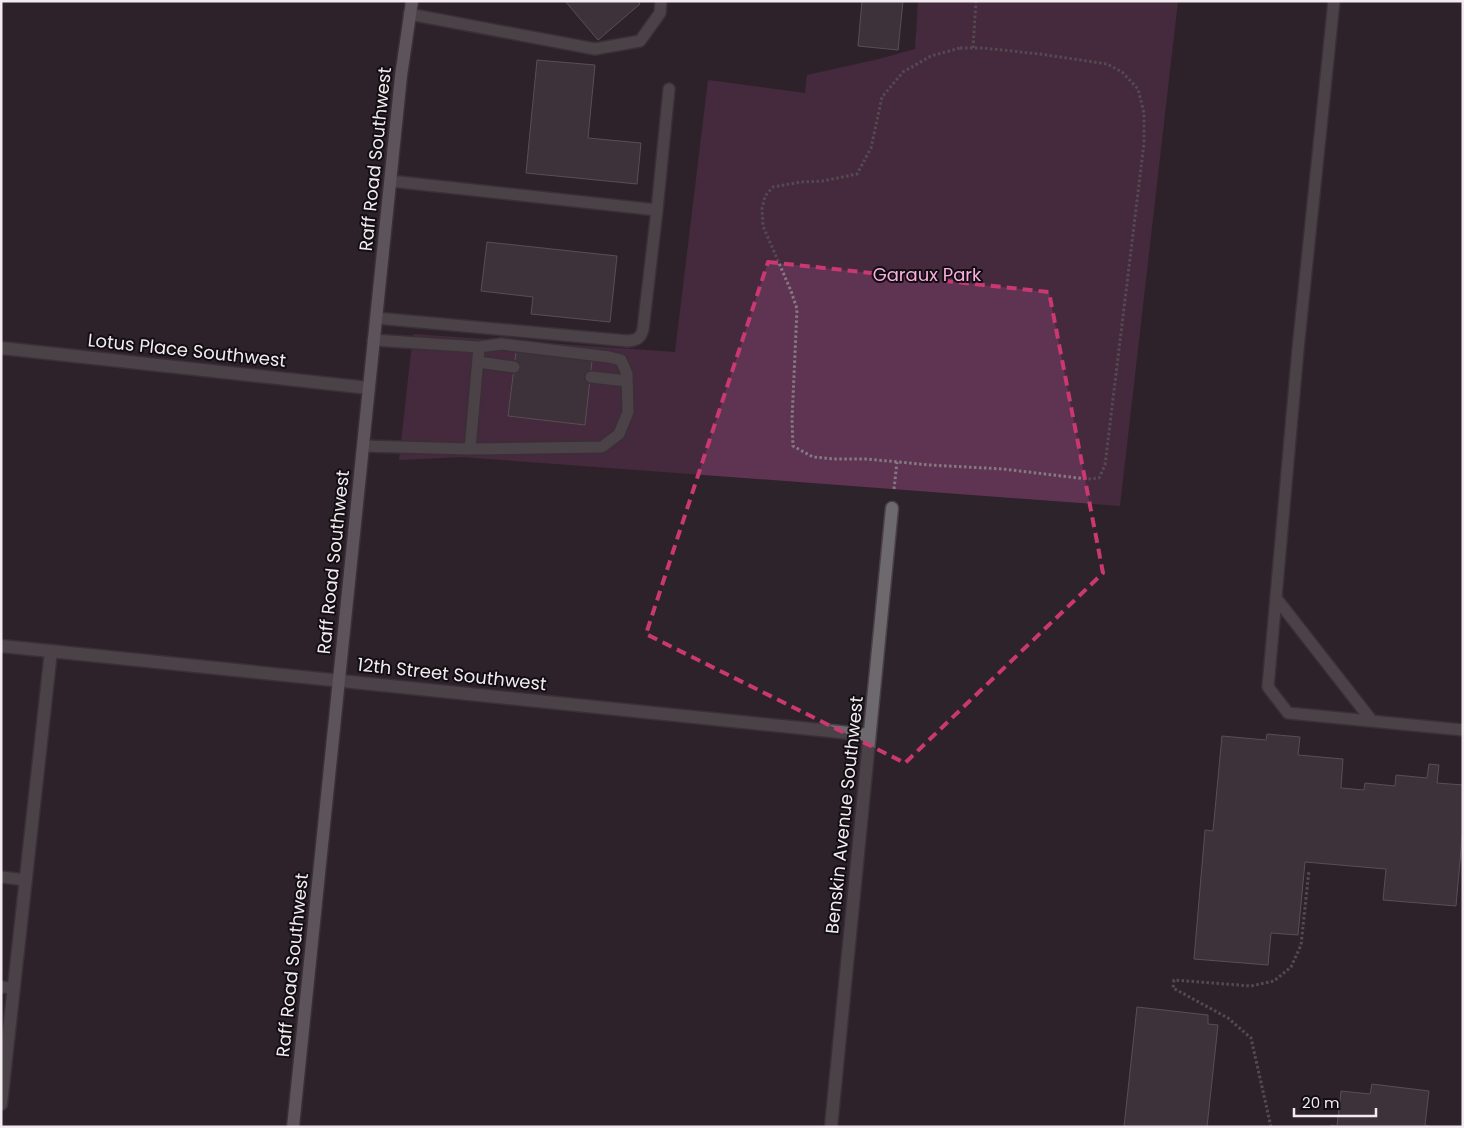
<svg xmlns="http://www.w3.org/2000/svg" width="1464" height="1128" viewBox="0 0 1464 1128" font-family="Poppins,sans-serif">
	<rect width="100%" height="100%" fill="#2d232a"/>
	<!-- green -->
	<path fill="#5f3352" d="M918 1H1178L1120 506 462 457 399 460 413 334 675 352 708 80 805 93 807 75 879 59 915 49Z"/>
	<!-- building -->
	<path fill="#50464d" stroke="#8d8188" d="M565 1H638L640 4 598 40Z
		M862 1H903L898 50 858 46Z
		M537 60 595 65 588 138 641 143 637 184 526 173Z
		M487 242 617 256 610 322 531 314 533 297 481 291Z
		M516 352 592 361 585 425 508 416Z
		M1267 734 1300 737 1298 755 1343 759 1341 788 1364 790 1365 783 1395 786 1396 775 1427 778 1429 764 1439 765 1437 783 1463 785V827L1456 906 1383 900 1386 869 1305 862 1298 935 1271 933 1268 965 1194 959 1205 830 1213 831 1222 736 1266 740Z
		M1137 1007 1208 1015V1024L1218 1025 1207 1127H1124Z
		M1372 1084 1429 1091 1425 1125 1433 1127H1330L1331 1125 1337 1126 1341 1091 1370 1094Z"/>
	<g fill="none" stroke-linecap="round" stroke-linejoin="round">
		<defs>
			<path id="service" d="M1334 1 1298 349 1268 687 1288 713 1463 730
				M409 14 595 49 640 41 660 13 661 1
				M657 210 669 89
				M376 318 628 341C637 340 641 338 643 329L657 210 390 181
				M478 362 514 367
				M591 377 627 381
				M363 446 470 449 602 447 619 434 628 412 627 374 621 360 609 357 501 344 479 347 373 340
				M470 449 479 347
				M1276 598 1372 721
				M1 877 26 880
				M1 987 14 988"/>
			<path id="minor" d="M1 348 369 388
				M1 646 869 735
				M1 1104 51 651
				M831 1127 892 508"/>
			<path id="secondary" d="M293 1127 401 76 412 1"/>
		</defs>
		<!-- service casing -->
		<use href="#service" stroke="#493f46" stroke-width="14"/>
		<!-- minor casing -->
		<use href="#minor" stroke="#493f46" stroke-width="15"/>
		<!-- secondary casing -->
		<use href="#secondary" stroke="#493f46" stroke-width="15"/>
		<!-- path -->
		<path stroke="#837b80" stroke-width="3" stroke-dasharray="2.5 2.5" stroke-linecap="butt" d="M960 48H983L1040 54 1107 64 1122 72 1138 89 1144 113V143L1105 465 1099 478 1087 479 1003 469 930 465 867 459H836L813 457 793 446 792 420 797 309 791 291 763 226 762 209 765 196 773 187 801 182 823 181 857 174 871 148 882 97 903 72 931 56Z
			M973 48 976 1
			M894 489 897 462
			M1271 1127 1251 1038 1228 1018 1173 988 1174 980 1251 986 1274 981 1291 967 1301 945 1309 870"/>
		<!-- service -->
		<use href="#service" stroke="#6e696c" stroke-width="11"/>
		<!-- minor -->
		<use href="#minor" stroke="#6e696c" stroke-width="12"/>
		<!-- secondary -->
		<use href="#secondary" stroke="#978f94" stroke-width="12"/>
	</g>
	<!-- marked area -->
	<path d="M0 0H1464V1128H0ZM768 262 1049 292 1103 573 905 763 646 634Z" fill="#2d232a" fill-opacity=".55" fill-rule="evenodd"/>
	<path fill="none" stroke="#c93871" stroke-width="4" stroke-dasharray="10 6" stroke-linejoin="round" d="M768 262 1049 292 1103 573 905 763 646 634Z"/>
	<g text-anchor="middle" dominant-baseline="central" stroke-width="4" stroke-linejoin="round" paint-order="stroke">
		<!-- street labels -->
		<g font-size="18" fill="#f2ecf0" stroke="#120e11">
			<text transform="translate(375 159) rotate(-84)">Raff Road Southwest</text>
			<text transform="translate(187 350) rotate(6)">Lotus Place Southwest</text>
			<text transform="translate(333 562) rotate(-84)">Raff Road Southwest</text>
			<text transform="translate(452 674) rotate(6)">12th Street Southwest</text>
			<text transform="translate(844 815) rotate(-84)">Benskin Avenue Southwest</text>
			<text transform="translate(292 965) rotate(-84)">Raff Road Southwest</text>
		</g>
		<!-- park labels -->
		<g font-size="18" fill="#faafe3" stroke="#120e11">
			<text x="927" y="274">Garaux Park</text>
		</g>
	</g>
	<!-- border -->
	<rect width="1464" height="1128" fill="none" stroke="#f2ecf0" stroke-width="5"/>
	<!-- scale -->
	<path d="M1294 1108v8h82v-8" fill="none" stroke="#f2ecf0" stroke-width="2.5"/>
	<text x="1302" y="1108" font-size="15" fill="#f2ecf0" stroke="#120e11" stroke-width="4" paint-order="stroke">20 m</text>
</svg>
